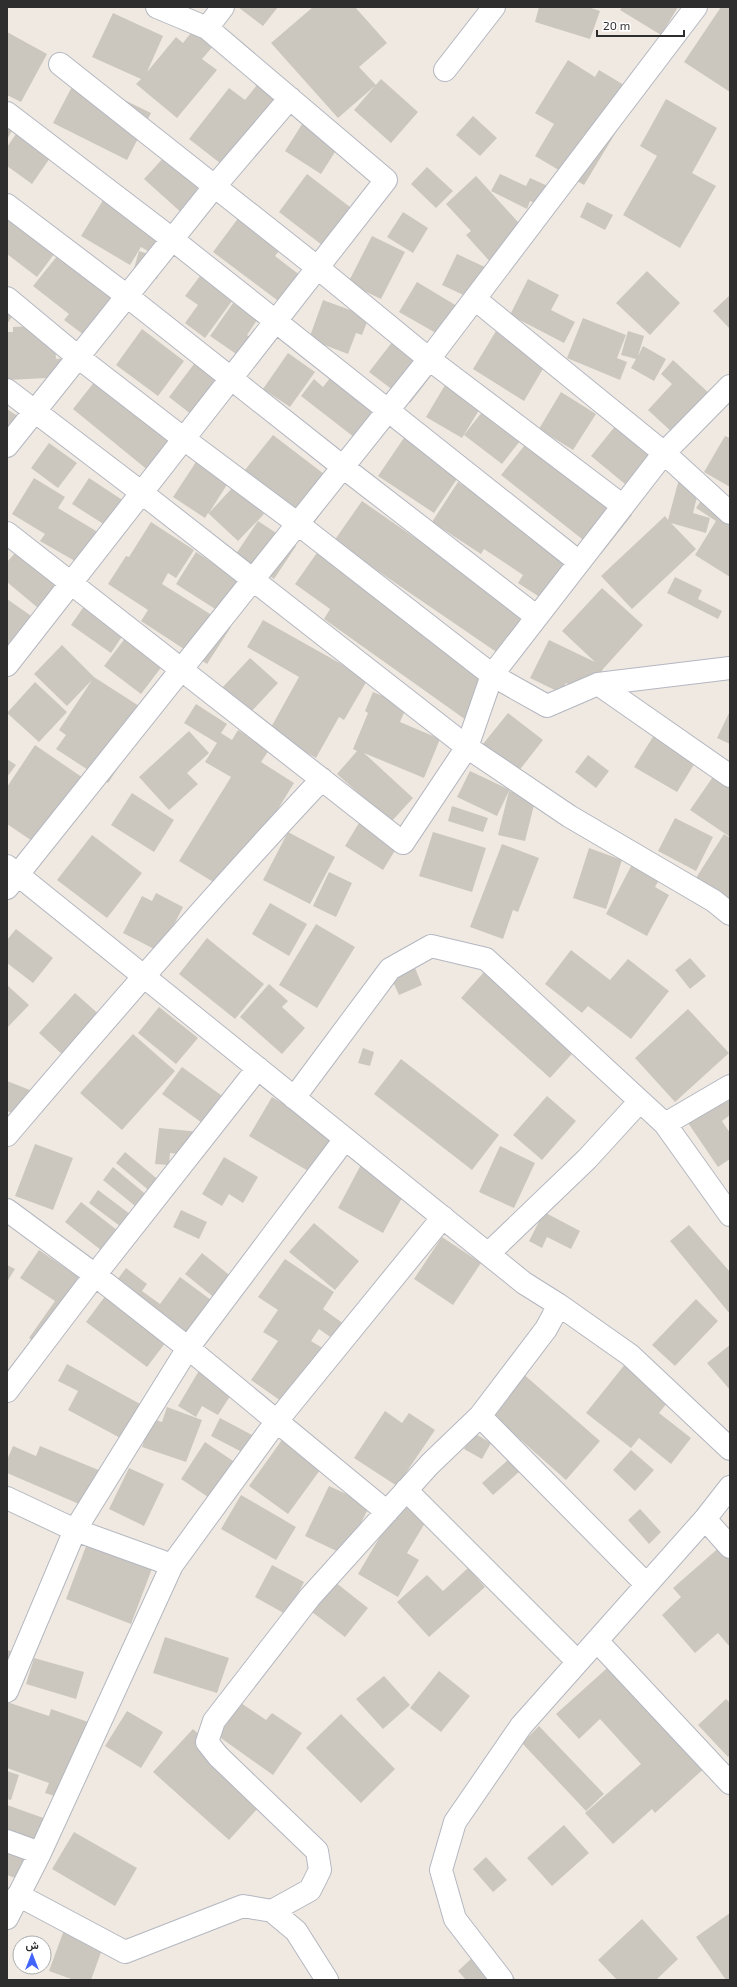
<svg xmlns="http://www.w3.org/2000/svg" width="737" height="1987" viewBox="0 0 737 1987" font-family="'Exo 2',Vazirmatn,sans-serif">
	<rect width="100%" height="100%" fill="#efe9e1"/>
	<!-- building -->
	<path fill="#cbc7bf" d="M238 7H278L263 26Z
		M313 7H355L387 43 359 67 376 85 338 118 271 43Z
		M539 7H588L600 11 590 39 535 22Z
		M622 7H678L661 35 620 10Z
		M721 7H730V92L684 62Z
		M113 13 163 36 147 72 176 37 183 43 194 29 214 45 202 59 217 70 177 118 136 84 141 79 92 57Z
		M7 32 47 54 21 102 7 95Z
		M568 60 595 77 599 70 639 94 584 185 535 156 554 124 535 113Z
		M77 77 151 113 127 160 53 123Z
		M381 79 418 112 391 143 354 110Z
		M257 85 285 107 233 173 189 139 229 88 245 100Z
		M666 99 717 128 692 173 716 186 680 248 623 215 657 156 640 146Z
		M473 116 497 138 480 156 456 135Z
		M306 118 342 141 321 174 285 151Z
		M7 126 13 129 7 139Z
		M18 131 52 155 32 184 7 166V147Z
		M176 144 225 189 194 224 144 179Z
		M427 167 453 191 436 208 411 184Z
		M307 174 350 207 322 245 279 212Z
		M500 174 526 186 530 178 559 191 550 210 530 201 527 209 491 191Z
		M476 176 528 233 493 265 466 235 471 231 446 204Z
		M108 192 184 237 169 263 163 259 157 279 133 272 139 251 158 257 141 247 130 265 81 236Z
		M7 194 66 238 37 277 7 254Z
		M587 202 613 215 605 230 580 217Z
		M245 209 287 241 275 256 305 279 293 312 213 252Z
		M403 212 428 228 413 253 387 237Z
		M372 236 405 252 381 299 348 283Z
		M457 254 489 269 474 300 442 285Z
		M58 255 129 311 100 347 64 320 69 314 33 286Z
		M647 271 680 303 650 335 616 303Z
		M200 276 232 301 205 338 185 323 198 305 185 296Z
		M528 279 559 295 551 310 575 322 564 343 510 315Z
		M417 282 472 315 455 344 399 312Z
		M730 295V329L713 311Z
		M7 300 18 308 7 324Z
		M323 300 369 317 362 335 356 333 348 354 309 339Z
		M233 303 257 320 247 335 258 342 245 360 210 336Z
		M583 318 626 335 617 358 627 362 620 380 567 358Z
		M54 325 56 359 66 358 67 377 7 380V332H13V327Z
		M142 329 184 361 158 396 116 365Z
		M496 331 547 362 524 401 473 369Z
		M628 331 644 336 638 356 643 346 666 359 654 381 631 368 636 359 621 355Z
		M400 332 441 363 410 403 369 372Z
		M288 353 315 372 290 407 263 389Z
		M197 360 234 388 205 425 169 397Z
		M673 360 723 406 687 446 648 410 672 384 661 374Z
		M338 368 396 412 368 448 301 396 314 379 323 387Z
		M451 375 487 397 462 438 426 417Z
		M99 376 182 443 155 476 73 409Z
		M561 392 596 414 573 450 539 429Z
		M493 398 531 427 502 464 464 435Z
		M7 409 22 419 7 440Z
		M621 419 673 461 642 498 591 456Z
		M410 429 465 467 434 513 378 476Z
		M273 435 341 487 314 523 245 470Z
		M532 436 632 515 601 554 501 475Z
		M725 436 730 438V487L704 472Z
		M49 443 77 463 58 488 31 468Z
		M196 462 228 483 209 513 234 486 264 514 238 541 208 513 205 518 173 497Z
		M34 478 65 497 58 508 106 537 87 568 40 541 45 534 12 514Z
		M89 478 133 507 116 532 72 504Z
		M679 479 700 485 693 513 710 518 706 533 671 523 696 549 632 609 601 576 665 516 668 520Z
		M458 482 586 566 558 609 518 583 523 575 484 549 481 554 432 522Z
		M706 493 730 508V577L695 555 716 521 696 508Z
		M362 501 535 621 508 660 334 541Z
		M258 521 296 546 274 579 236 554Z
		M151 522 194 550 176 578 168 573 162 584 231 627 207 664 141 621 148 610 108 584 126 556 129 557Z
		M36 547 73 579 44 613 7 582V562L15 553 24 561Z
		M319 550 493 683 466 720 324 619 330 609 295 584Z
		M196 552 255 590 234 621 176 584Z
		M675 577 702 590 698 599 722 611 718 619 667 593Z
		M602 588 643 625 603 669 590 695 566 683 561 693 530 678 549 640 595 662 562 631Z
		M7 599 37 620 7 660Z
		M87 602 127 629 111 653 71 625Z
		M263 620 368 679 344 720 339 717 316 758 269 731 299 677 247 647Z
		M129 633 166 661 141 694 104 666Z
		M62 645 94 677 153 715 108 783 56 749 66 735 59 730 92 680 67 706 34 674Z
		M250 658 278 683 249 714 221 689Z
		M35 682 67 712 39 742 7 713Z
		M373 692 407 706 400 722 440 739 424 778 364 753 413 798 391 822 337 774 357 751 353 749 368 713 365 711Z
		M196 704 227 724 221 733 232 740 238 730 269 750 261 762 294 783 260 838 223 888 179 861 231 777 205 762 217 743 184 723Z
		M730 711V744L717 738Z
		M508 713 543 740 518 772 483 744Z
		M189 731 209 753 187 773 198 784 169 810 139 777Z
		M656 732 698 758 677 792 634 767Z
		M35 745 92 784 47 851 7 824V787Z
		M588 755 609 771 596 788 575 772Z
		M7 759 16 765 7 777Z
		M470 771 510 790 509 791 536 797 525 841 498 835 509 791 497 816 457 797Z
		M717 771 730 780V837L690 810Z
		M132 793 174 820 154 852 111 825Z
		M452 806 488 818 483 832 448 821Z
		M365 813 404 836 383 870 345 846Z
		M675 818 713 837 696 871 658 851Z
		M288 832 335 857 310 904 263 880Z
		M433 832 486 848 472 892 419 876Z
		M724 834 730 838V904L694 881Z
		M92 835 142 873 107 918 57 880Z
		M502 844 539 858 518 912 513 910 503 939 470 927Z
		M589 848 622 860 606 909 573 898Z
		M639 851 667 866 655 887 669 895 647 936 606 914Z
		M329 872 352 883 336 917 313 906Z
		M156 893 183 907 160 952 123 933 142 896 152 901Z
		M270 903 307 924 289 956 252 934Z
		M316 924 355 947 317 1008 279 985Z
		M16 929 53 958 33 983 7 963V940Z
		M207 938 264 984 235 1019 179 974Z
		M571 950 610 980 628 959 669 991 631 1039 588 1006 582 1013 545 984Z
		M690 958 706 976 690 989 675 970Z
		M413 963 422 985 399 995 389 973Z
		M491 964 580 1045 550 1078 461 998Z
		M269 984 288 1001 282 1007 305 1028 282 1054 240 1017Z
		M7 985 29 1005 7 1028Z
		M75 993 112 1026 76 1067 39 1033Z
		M159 1007 198 1038 176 1064 138 1033Z
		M688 1009 729 1053 675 1102 635 1058Z
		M133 1034 175 1071 122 1130 80 1093Z
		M363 1048 374 1052 370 1066 358 1063Z
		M401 1059 499 1135 472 1170 374 1094Z
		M182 1067 232 1103 212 1130 162 1094Z
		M7 1081 40 1094 29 1120 7 1111Z
		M722 1091 730 1102V1115L722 1121 730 1133V1159L718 1167 684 1117Z
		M547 1096 576 1121 542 1160 513 1135Z
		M272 1097 343 1139 320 1178 249 1136Z
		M159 1128 200 1132 197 1156 170 1153 169 1165 155 1164Z
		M35 1144 73 1158 53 1210 15 1196Z
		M500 1146 535 1163 514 1208 479 1192Z
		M125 1152 167 1187 158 1198 116 1163Z
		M224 1157 258 1177 243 1203 229 1194 222 1206 202 1194Z
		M364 1159 410 1183 383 1233 338 1208Z
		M113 1167 155 1202 145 1214 103 1180Z
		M98 1190 138 1220 128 1232 89 1203Z
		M81 1202 131 1241 115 1261 65 1222Z
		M181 1210 207 1222 199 1239 173 1227Z
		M544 1212 580 1231 571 1249 547 1237 542 1248 529 1241Z
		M314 1223 359 1261 335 1290 289 1252Z
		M689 1225 730 1272V1314L670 1241Z
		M442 1237 481 1263 453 1305 414 1279Z
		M39 1250 91 1285 47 1350 29 1338 55 1301 20 1278Z
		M202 1253 238 1282 221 1303 185 1274Z
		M285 1259 334 1292 323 1309 344 1324 333 1339 319 1329 311 1341 326 1350 288 1406 251 1380 278 1341 263 1332 278 1310 258 1297Z
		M7 1265 15 1269 7 1282Z
		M126 1268 147 1284 142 1291 160 1304 180 1277 219 1306 186 1351 169 1338 147 1367 86 1322Z
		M696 1299 718 1321 675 1366 652 1345Z
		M730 1345V1390L707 1363Z
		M630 1358 675 1393 659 1413 691 1438 671 1464 639 1438 631 1448 586 1413Z
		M67 1364 142 1405 124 1440 68 1410 78 1391 58 1381Z
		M200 1369 234 1390 218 1415 202 1406 196 1417 178 1406Z
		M521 1372 600 1441 566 1480 487 1410Z
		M167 1407 202 1420 186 1462 142 1447 152 1419 162 1422Z
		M385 1411 402 1423 409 1413 435 1430 397 1486 354 1458Z
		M220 1418 252 1435 242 1452 211 1436Z
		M474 1433 491 1443 482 1459 464 1449Z
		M284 1437 323 1466 288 1514 249 1486Z
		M205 1442 236 1463 211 1499 181 1479Z
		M13 1446 36 1456 40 1446 101 1471 86 1507 7 1473V1460Z
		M631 1450 654 1470 635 1491 613 1470Z
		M508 1460 519 1472 493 1495 482 1483Z
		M129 1468 164 1484 144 1526 109 1509Z
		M329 1486 370 1505 345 1555 305 1536Z
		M241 1495 296 1527 276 1560 221 1529Z
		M404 1496 431 1513 407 1553 419 1560 398 1597 358 1574Z
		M640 1509 661 1532 649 1544 628 1520Z
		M91 1533 156 1558 131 1624 66 1599Z
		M730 1538V1647L718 1633 695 1653 662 1615 681 1597 673 1588Z
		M272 1565 304 1582 287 1615 255 1597Z
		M468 1568 485 1587 429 1637 397 1602 427 1575 443 1591Z
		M335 1582 368 1608 345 1637 312 1612Z
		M165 1637 229 1658 217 1693 153 1673Z
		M7 1650 11 1651 8 1663H7Z
		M34 1658 84 1672 76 1699 26 1684Z
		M615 1661 709 1764 655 1813 652 1809 613 1844 585 1813 641 1764 600 1719 579 1739 556 1714Z
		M439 1671 470 1696 441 1732 410 1708Z
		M384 1676 410 1705 383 1729 356 1699Z
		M726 1699 730 1703V1755L728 1757 698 1725Z
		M7 1702 49 1716 51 1709 91 1723 64 1799 45 1793 49 1783 7 1768Z
		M241 1703 266 1720 272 1713 302 1733 273 1775 218 1736Z
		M127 1711 163 1732 141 1768 105 1746Z
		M341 1714 395 1769 361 1803 306 1748Z
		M539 1726 604 1794 586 1811 522 1743Z
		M193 1729 268 1797 229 1840 153 1772Z
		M7 1771 19 1775 11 1800 7 1799Z
		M7 1805 49 1820 26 1882 7 1875Z
		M564 1825 589 1853 552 1886 527 1858Z
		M74 1832 137 1868 115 1906 52 1869Z
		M486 1857 507 1880 493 1892 473 1869Z
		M730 1913V1980H726L696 1937Z
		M642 1919 678 1959 656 1980H617L598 1960Z
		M64 1930 104 1944 91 1980H74L49 1971Z
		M485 1946 516 1980H466L458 1971Z"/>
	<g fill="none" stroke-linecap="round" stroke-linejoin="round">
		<defs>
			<path id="street" d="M207 28 223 7
				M60 64 318 268 429 359 623 506
				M445 70 494 7
				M7 113 172 239 579 562
				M7 205 127 296 343 467 537 617
				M7 298 78 357 184 439 298 524 492 675 547 706 598 684 730 668
				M475 299 664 453 730 513
				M7 390 142 493 467 747 569 816 714 901 730 914
				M7 446 214 187 290 98
				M7 533 403 843 467 747 492 675 664 453 730 386
				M7 665 386 180 207 28 157 7
				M598 684 730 776
				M7 866 524 1283 559 1305 546 1329 480 1416 430 1464 310 1597 214 1721 207 1742 218 1756 317 1851 320 1870 310 1890 272 1911
				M7 888 429 359 696 7
				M294 1098 390 969 431 946 486 959 640 1101
				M665 1124 730 1215
				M7 1135C110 1014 213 895 322 779
				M7 1210 95 1275 188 1348 387 1512
				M488 1254 587 1159 640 1101 665 1124 730 1086
				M559 1305 630 1355 730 1449
				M7 1391 95 1275 258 1068
				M480 1416 646 1584
				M406 1490 578 1662
				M7 1498 75 1530 172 1565
				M705 1519 730 1547
				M597 1641 730 1783
				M7 1691 75 1530 188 1348 345 1139
				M7 1841 40 1853
				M18 1895 125 1952 243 1906 272 1911 296 1931 327 1980
				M7 1918 40 1853 172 1565 276 1422 443 1217
				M502 1980 455 1919 441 1870 455 1822 521 1726 705 1519 730 1487"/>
		</defs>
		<!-- street casing -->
		<use href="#street" stroke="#b4b7c1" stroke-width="24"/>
		<!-- street -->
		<use href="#street" stroke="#fff" stroke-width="22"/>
	</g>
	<!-- border -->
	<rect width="737" height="1987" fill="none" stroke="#2e2e2e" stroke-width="16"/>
	<!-- north arrow -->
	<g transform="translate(32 1955)"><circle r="19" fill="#ffffff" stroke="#ababab"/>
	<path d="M0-3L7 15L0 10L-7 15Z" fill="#4264fb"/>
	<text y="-6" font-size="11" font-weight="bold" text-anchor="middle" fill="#2e2e2e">ش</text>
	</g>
	<!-- scale -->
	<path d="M597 30v6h87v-6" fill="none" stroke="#2e2e2e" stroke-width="2"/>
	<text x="603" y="30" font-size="12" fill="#2e2e2e" stroke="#ffffff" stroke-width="3" paint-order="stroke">20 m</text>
</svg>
